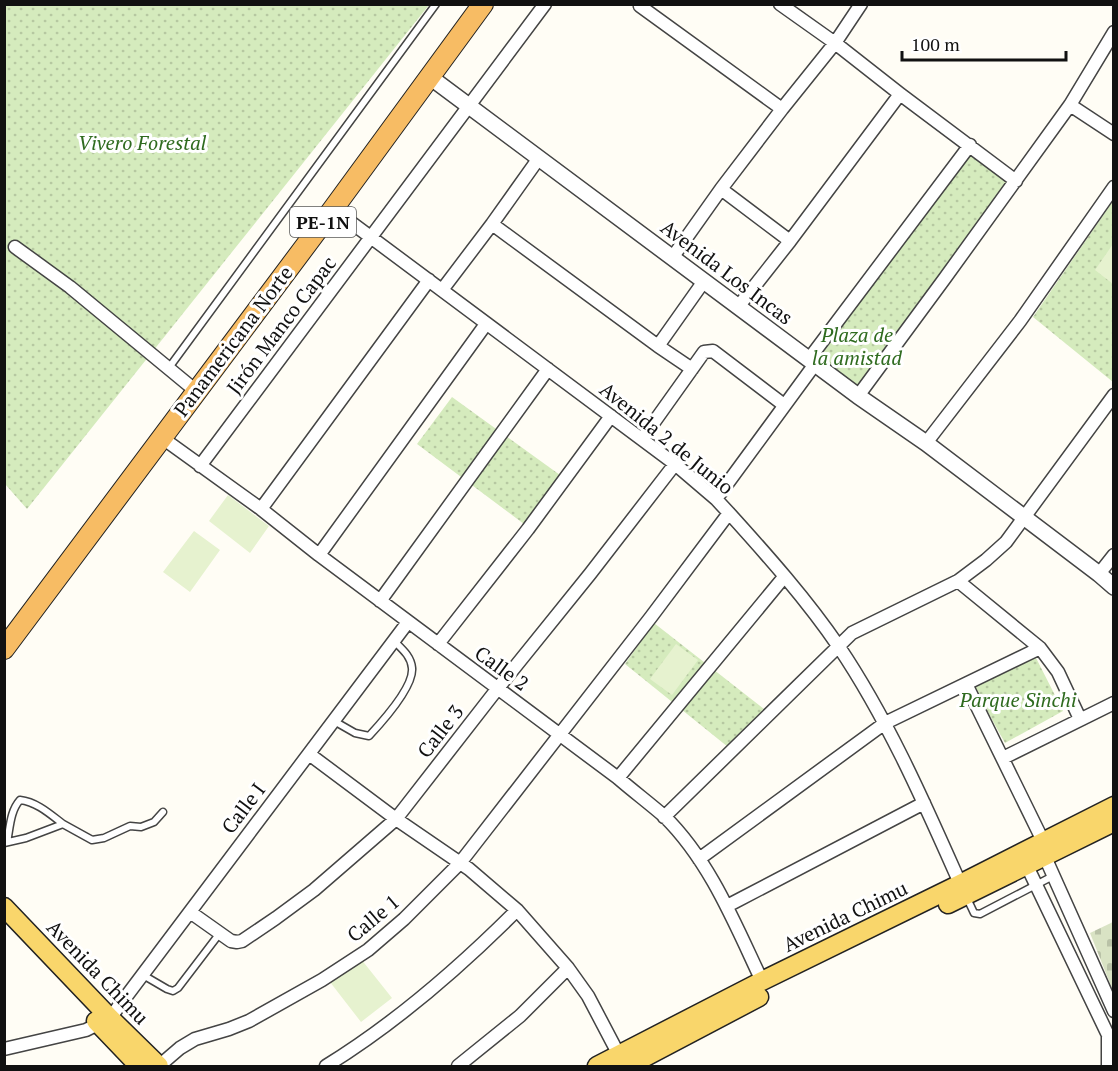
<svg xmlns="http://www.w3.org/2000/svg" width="1118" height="1071" viewBox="0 0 1118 1071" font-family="'PT Serif',serif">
	<defs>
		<pattern id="cemetery-stones" width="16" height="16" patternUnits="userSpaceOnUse" patternTransform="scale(1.5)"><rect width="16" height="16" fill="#d9e3c4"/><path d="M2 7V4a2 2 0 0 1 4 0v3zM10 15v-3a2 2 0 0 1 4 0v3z" fill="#b9c2a7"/></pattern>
		<pattern id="park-dots" width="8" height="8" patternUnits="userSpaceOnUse" patternTransform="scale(1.5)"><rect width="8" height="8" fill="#d5ebbd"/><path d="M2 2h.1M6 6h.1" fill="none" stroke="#b6c8a1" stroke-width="1.8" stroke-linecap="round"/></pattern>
	</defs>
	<rect width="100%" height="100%" fill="#fffdf5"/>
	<!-- cemetery -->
	<path fill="url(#cemetery-stones)" d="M1113 922V991L1090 933Z"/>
	<!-- park -->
	<path fill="url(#park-dots)" d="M5 5H429L27 509 5 484Z
		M970 145 1016 181 858 396 809 359Z
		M1113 201V382L1033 317Z
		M452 397 560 475 524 524 417 444Z
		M654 623 764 709 728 747 625 664Z
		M1034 654 1063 711 1005 743 973 685Z"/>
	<!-- pitch -->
	<path fill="#e6f2cf" d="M1113 244V284L1095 270Z
		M228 495 269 526 250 553 209 521Z
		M194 531 220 550 190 592 163 572Z
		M676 644 698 660 672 695 650 679Z
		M361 959 392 998 361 1022 330 982Z"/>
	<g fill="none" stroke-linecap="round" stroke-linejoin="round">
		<defs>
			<path id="service" d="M168 369 436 4
				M334 721 355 733 369 736C382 722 414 687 412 668 411 656 402 649 394 641
				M7 842C10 828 10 811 20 800 37 802 50 814 63 824
				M4 843 26 838 63 824 92 840 104 838 130 826 141 827 154 822 163 812
				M966 896 974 913 980 914 1053 876
				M143 975 167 989 173 991 178 988 220 933"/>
			<path id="minor" d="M641 4 640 6 782 109
				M780 4 835 43 900 94 1016 181
				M1070 105 1114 134
				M721 189 790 241
				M333 209 675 464 716 499 729 513C767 555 807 600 839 647 890 723 926 807 963 890
				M492 224 658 346 692 369
				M15 247 70 287 196 391
				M672 258 721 189 782 109 835 43 861 4
				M442 290 492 224 539 158
				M738 307 790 241 900 94
				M658 346 704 281
				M809 359 970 145
				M858 396 945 278 1070 105 1114 32
				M161 437 261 509 319 555 618 778C633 791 649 803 664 816 710 861 735 924 762 981
				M642 439 704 352 713 351 784 405
				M926 443 1020 321 1114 187
				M200 466 545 4
				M716 499 815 364
				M261 509 429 280
				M319 555 486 324
				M1099 574 1114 555
				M958 581 1040 648 1058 672 1080 719
				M380 601 548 369
				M438 644 528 529 611 416
				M966 684 1043 841
				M309 754 396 819 469 869 517 910 568 968 588 996 619 1055
				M1003 758 1114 703
				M618 778 784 577
				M664 817 852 633 958 581 986 560 1006 542 1114 395
				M1045 857 1114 1011
				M699 859 885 723 1040 648
				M1027 866 1108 1035V1066
				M727 906 924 803
				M190 912 231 941 237 942 242 941 276 918 314 890 396 819 498 688 590 574 675 464
				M4 1049 86 1030 110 1018 408 622
				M159 1066 180 1048 195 1039 229 1029 249 1021 322 980 368 950 404 919 460 863 651 617 729 513
				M326 1066C396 1023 459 968 517 910
				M458 1066 520 1016 568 968"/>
			<path id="tertiary" d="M430 77 858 396 926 443 1099 574 1114 587"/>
			<path id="primary" d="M948 904 1114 822
				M4 907 110 1018 159 1066
				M96 1021 139 1066
				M597 1066 762 981 960 884 1114 806
				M628 1066 759 997"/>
			<path id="trunk" d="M4 649 333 209 483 4"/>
		</defs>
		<!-- service casing -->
		<use href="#service" stroke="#444" stroke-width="9"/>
		<!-- minor casing -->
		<use href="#minor" stroke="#444" stroke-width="15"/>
		<!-- tertiary casing -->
		<use href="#tertiary" stroke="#444" stroke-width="18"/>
		<!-- primary casing -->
		<use href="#primary" stroke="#222" stroke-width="21"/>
		<!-- trunk casing -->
		<use href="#trunk" stroke="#222" stroke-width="22"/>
		<!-- service -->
		<use href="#service" stroke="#fff" stroke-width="6"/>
		<!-- minor -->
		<use href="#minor" stroke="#fff" stroke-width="12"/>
		<!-- tertiary -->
		<use href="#tertiary" stroke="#fff" stroke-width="15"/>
		<!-- primary -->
		<use href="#primary" stroke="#f9d66b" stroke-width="18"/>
		<!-- trunk -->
		<use href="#trunk" stroke="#f7bc64" stroke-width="20"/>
	</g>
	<g text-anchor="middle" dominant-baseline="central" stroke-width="6" stroke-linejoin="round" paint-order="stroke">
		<!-- shield labels -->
		<rect fill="#fff" stroke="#585858" stroke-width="1.5" x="290" y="207" width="66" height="30" rx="4.5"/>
		<g font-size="18" font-weight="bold" fill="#111">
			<text x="323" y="222">PE-1N</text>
		</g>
		<!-- park labels -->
		<g font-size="20" font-style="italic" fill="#2f6b1f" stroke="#fff">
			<text x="142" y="142">Vivero Forestal</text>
			<text x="857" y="334">Plaza de<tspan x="857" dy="23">la amistad</tspan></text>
			<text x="1018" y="699">Parque Sinchi</text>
		</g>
		<!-- street labels -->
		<g font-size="20" fill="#111" stroke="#fff">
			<text transform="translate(727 272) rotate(37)">Avenida Los Incas</text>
			<text transform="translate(281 325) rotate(-53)">Jirón Manco Capac</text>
			<text transform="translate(233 341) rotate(-53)">Panamericana Norte</text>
			<text transform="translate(667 438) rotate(39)">Avenida 2 de Junio</text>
			<text transform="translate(502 668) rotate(36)">Calle 2</text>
			<text transform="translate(440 731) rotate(-52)">Calle 3</text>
			<text transform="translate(243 808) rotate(-53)">Calle I</text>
			<text transform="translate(845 916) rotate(-26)">Avenida Chimu</text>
			<text transform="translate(373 918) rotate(-40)">Calle 1</text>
			<text transform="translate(98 972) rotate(46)">Avenida Chimu</text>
		</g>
	</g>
	<!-- border -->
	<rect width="1118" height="1071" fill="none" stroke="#111111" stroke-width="12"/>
	<!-- scale -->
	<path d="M902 51v9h164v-9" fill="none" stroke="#111111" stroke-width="3"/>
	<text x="911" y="51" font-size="18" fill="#111111" stroke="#ffffff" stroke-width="4.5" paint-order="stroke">100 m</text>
</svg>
